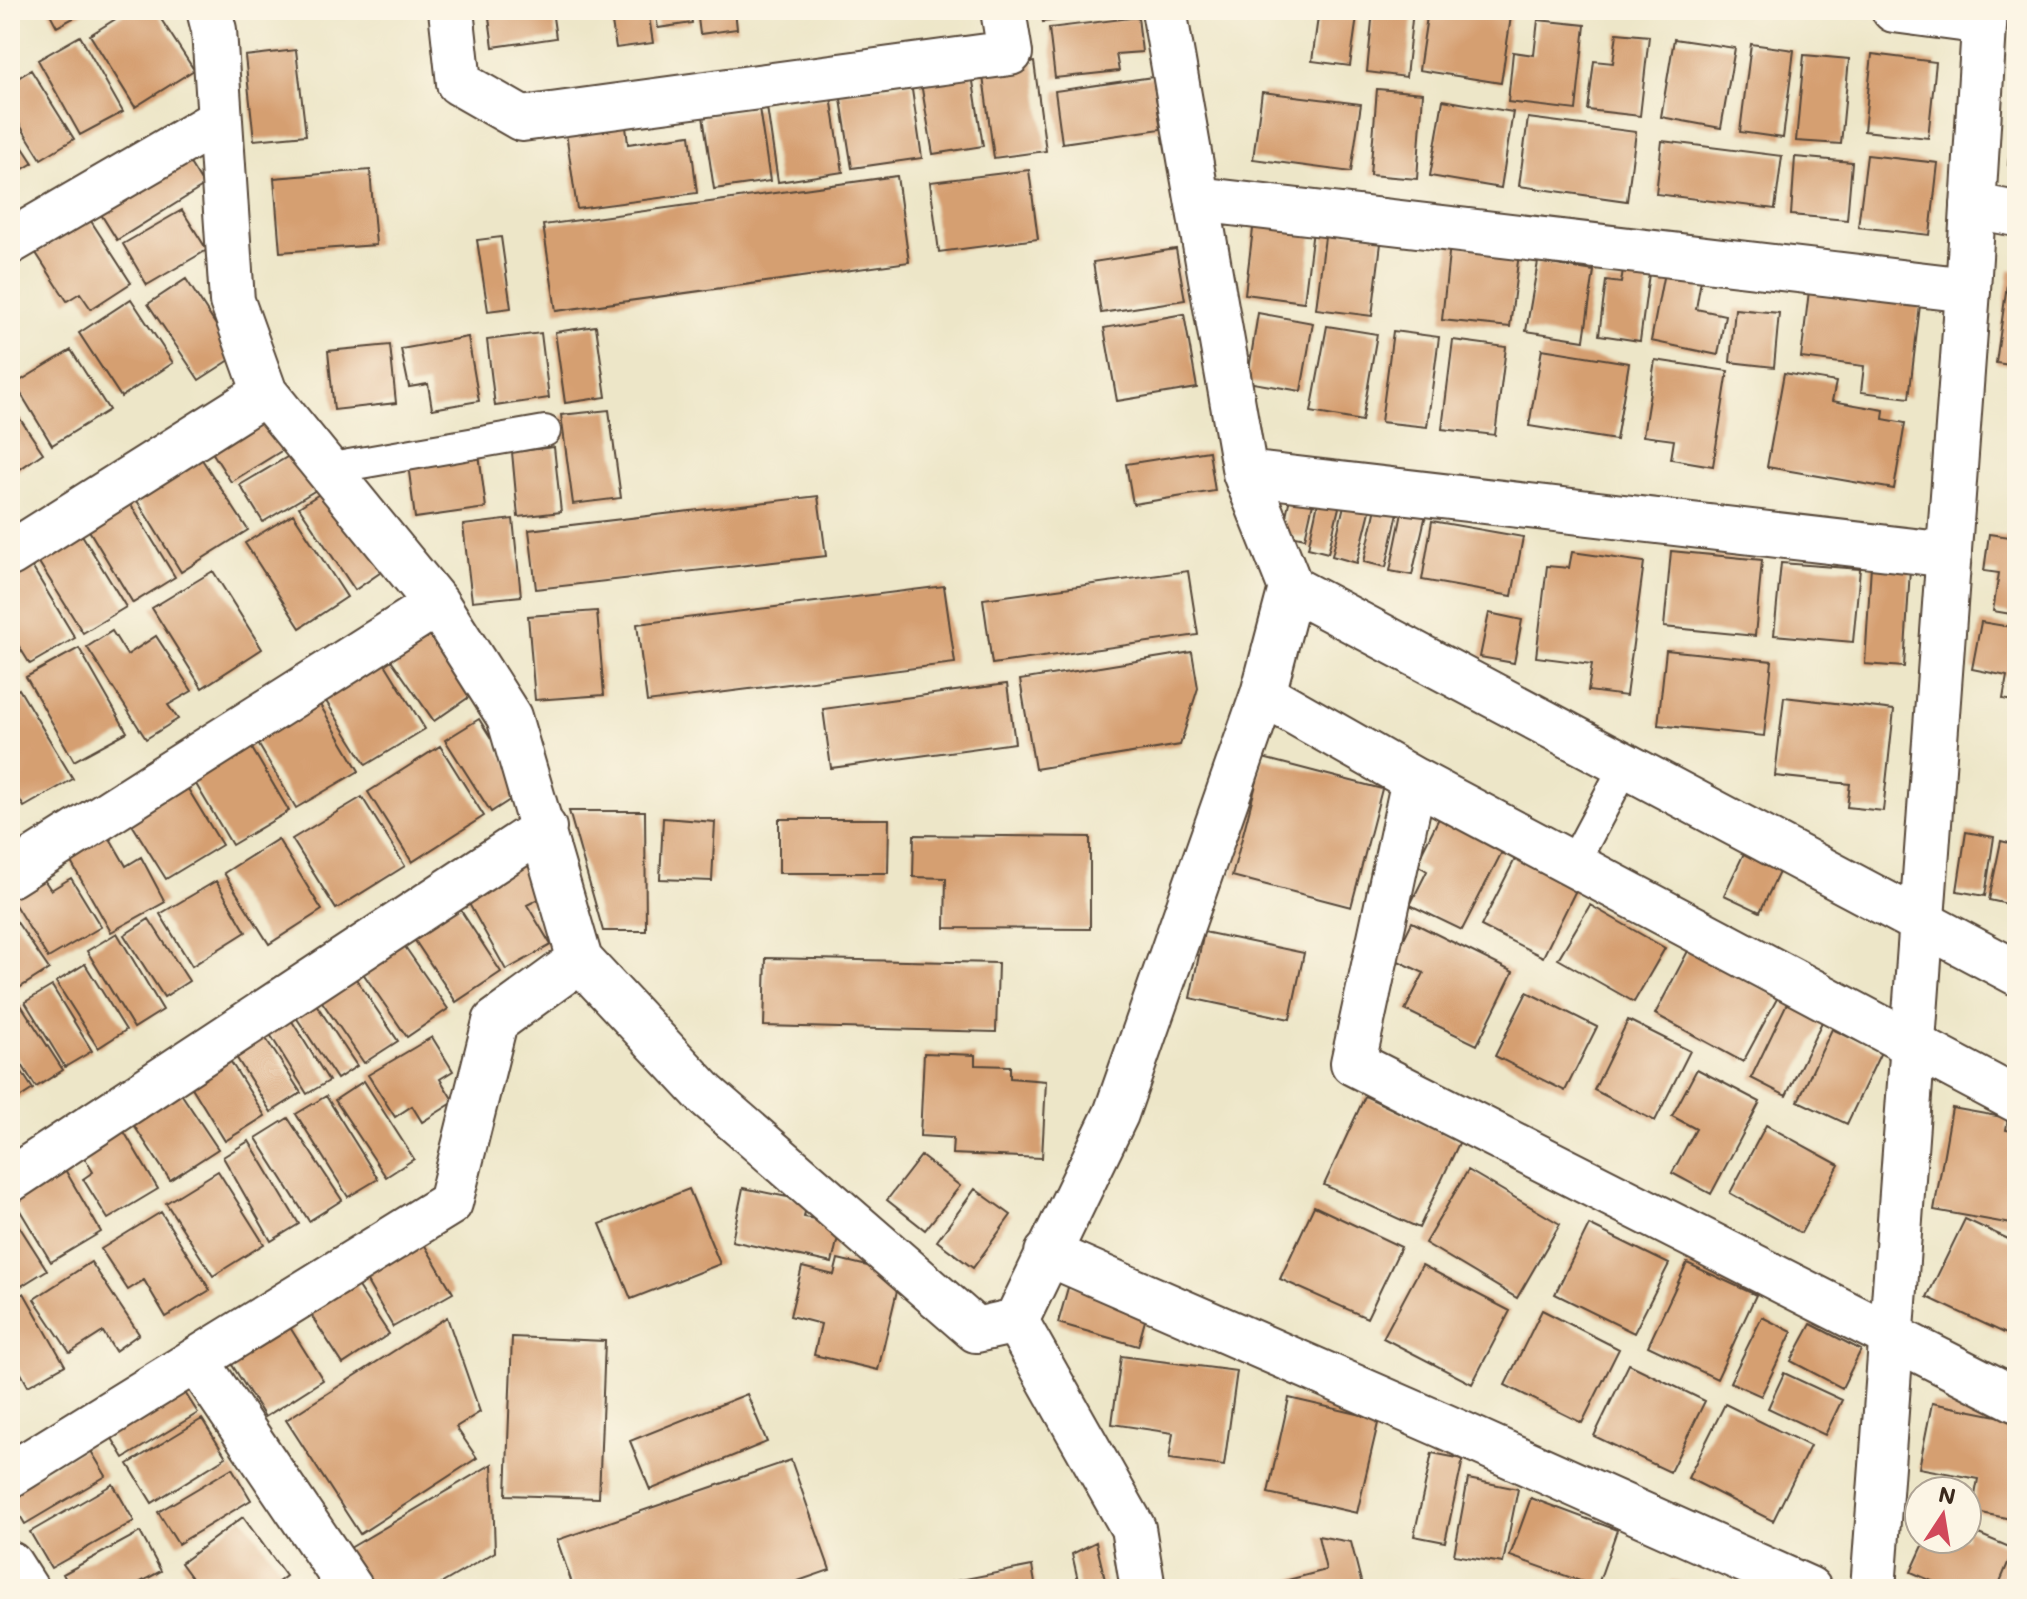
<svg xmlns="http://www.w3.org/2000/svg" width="2027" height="1599" viewBox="0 0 2027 1599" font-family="Mali,sans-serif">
	<rect width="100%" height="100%" fill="#fcf5e5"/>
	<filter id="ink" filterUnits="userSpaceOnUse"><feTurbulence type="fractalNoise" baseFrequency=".0125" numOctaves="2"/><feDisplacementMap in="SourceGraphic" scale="16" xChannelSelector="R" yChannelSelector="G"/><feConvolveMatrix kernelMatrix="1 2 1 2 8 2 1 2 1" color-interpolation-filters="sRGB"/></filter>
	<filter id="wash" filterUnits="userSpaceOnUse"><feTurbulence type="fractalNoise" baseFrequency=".006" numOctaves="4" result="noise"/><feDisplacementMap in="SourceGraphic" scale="32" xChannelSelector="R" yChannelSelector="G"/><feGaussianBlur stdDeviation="1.8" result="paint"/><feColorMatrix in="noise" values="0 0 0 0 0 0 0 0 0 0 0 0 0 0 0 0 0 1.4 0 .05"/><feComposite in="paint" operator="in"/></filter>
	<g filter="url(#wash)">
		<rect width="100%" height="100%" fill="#ede6c8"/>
		<g id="blocks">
			<!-- building -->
			<path fill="#d59f71" d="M48 10H88L57 27Z
				M130 10H155L194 70 135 107 90 35Z
				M488 10H552L556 38 493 47Z
				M610 10H648L653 43 616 48Z
				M655 10H690L692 23 658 28Z
				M697 10H735L737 29 700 34Z
				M1041 10H1112V12L1043 22Z
				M1319 10H1358L1350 66 1312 61Z
				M1373 10H1413L1406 77 1367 72Z
				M1428 10H1512L1501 83 1419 70Z
				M1138 17 1142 52 1116 54 1119 71 1055 78 1049 28Z
				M1538 20 1585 25 1576 110 1508 102 1513 52 1534 55Z
				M1617 33 1649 36 1640 116 1588 110 1594 61 1613 63Z
				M80 36 123 112 80 135 38 60Z
				M1674 39 1735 48 1721 128 1661 117Z
				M1751 44 1794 50 1783 138 1740 132Z
				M296 50 306 135 254 140 245 56Z
				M1872 54 1936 62 1928 138 1864 131Z
				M1804 55 1849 59 1841 144 1796 141Z
				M1034 62 1046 151 994 158 982 69Z
				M31 70 74 139 41 159 10 109V83Z
				M972 75 983 146 933 154 921 83Z
				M1153 77 1161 129 1062 143 1055 91Z
				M911 83 922 158 852 168 840 93Z
				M1377 89 1423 93 1417 179 1370 175Z
				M1262 92 1361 104 1351 172 1253 159Z
				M831 97 843 172 778 182 767 107Z
				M1443 100 1513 112 1501 188 1430 176Z
				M2015 103H2017V166L2008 165Z
				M759 108 770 181 714 189 703 116Z
				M625 118 628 144 690 135 697 193 577 209 565 126Z
				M1528 118 1636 132 1627 201 1519 186Z
				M10 128 33 163 10 177Z
				M1662 141 1782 156 1775 209 1656 194Z
				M1867 155 1938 163 1930 235 1858 227Z
				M186 157 204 186 117 240 99 211Z
				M1795 157 1852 162 1847 220 1791 215Z
				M370 170 376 245 280 252 274 178Z
				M1029 170 1038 239 939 252 930 182Z
				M897 176 909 262 556 311 543 225Z
				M182 210 207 250 147 285 123 244Z
				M89 218 131 283 91 309 80 293 67 301 36 253Z
				M1254 221 1313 230 1304 302 1245 294Z
				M1326 229 1382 235 1372 316 1316 309Z
				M501 237 511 308 488 311 477 240Z
				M1450 244 1519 253 1510 327 1442 320Z
				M1176 249 1185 300 1101 313 1093 262Z
				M1538 262 1594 271 1584 340 1526 331Z
				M1624 263 1650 266 1640 341 1599 335 1606 281 1621 283Z
				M1665 267 1702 274 1696 309 1725 315 1718 355 1651 341Z
				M2009 270 2017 272V366L1996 363Z
				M186 279 236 356 199 380 148 304Z
				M1809 291 1920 305 1909 398 1861 392 1864 366 1801 358Z
				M131 299 173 363 121 397 79 333Z
				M1735 309 1779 313 1774 367 1730 362Z
				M1258 313 1313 323 1301 391 1247 382Z
				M1184 314 1197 388 1117 401 1104 328Z
				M596 326 606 397 565 403 555 332Z
				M1327 326 1377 334 1362 421 1311 412Z
				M1393 331 1439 337 1427 427 1381 422Z
				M541 333 549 398 495 406 487 340Z
				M468 337 479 401 432 409 428 384 409 387 401 349Z
				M1453 340 1506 347 1495 435 1442 429Z
				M390 345 396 403 334 410 328 351Z
				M1542 349 1629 363 1616 440 1529 426Z
				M71 350 109 410 52 445 15 384Z
				M1655 360 1728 371 1713 466 1671 459 1674 440 1643 436Z
				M1784 373 1836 382 1832 401 1884 410 1883 419 1905 423 1894 489 1767 467Z
				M10 404 43 453 10 476Z
				M268 406 291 445 231 482 207 444Z
				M609 410 621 498 573 504 561 415Z
				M304 447 326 484 263 522 240 485Z
				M554 447 561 512 518 517 512 452Z
				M1209 451 1215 491 1133 504 1126 464Z
				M479 454 486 508 415 518 408 464Z
				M2015 455H2017V498L2010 497Z
				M201 458 248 530 181 572 136 499Z
				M332 486 387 568 355 590 299 507Z
				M1292 489 1315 494 1305 538 1282 533Z
				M1320 493 1341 499 1328 553 1308 548Z
				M818 496 826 556 536 589 529 530Z
				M1346 497 1372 503 1357 563 1332 556Z
				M129 502 175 577 133 603 87 527Z
				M1377 503 1399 508 1386 567 1364 562Z
				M1403 508 1426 514 1412 575 1390 571Z
				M293 514 347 597 300 628 245 543Z
				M513 519 521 596 472 601 463 525Z
				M1432 521 1523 537 1512 596 1422 580Z
				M79 530 126 607 83 633 35 556Z
				M1989 534 2017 538V615L1993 611 1999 573 1984 571Z
				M1671 551 1762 560 1755 636 1664 627Z
				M1572 552 1644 562 1626 696 1588 691 1592 664 1536 657 1547 566 1569 568Z
				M1781 563 1860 569 1853 642 1774 635Z
				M31 565 75 638 30 664 10 632V577Z
				M1871 565 1910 569 1904 667 1865 664Z
				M213 571 262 649 202 688 152 608Z
				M1188 571 1198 635 992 664 983 599Z
				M944 586 955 663 647 702 637 624Z
				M597 611 604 695 535 700 528 616Z
				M1489 613 1522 620 1514 663 1480 657Z
				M1981 622 2017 628V702L2003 699 2007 676 1972 669Z
				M425 627 472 695 434 721 387 654Z
				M112 631 127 655 156 636 192 691 168 705 178 719 146 739 87 647Z
				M79 648 127 732 74 761 26 677Z
				M1666 650 1772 661 1764 736 1658 725Z
				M1192 652 1198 688 1180 745 1035 769 1020 680Z
				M379 654 425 729 366 765 319 690Z
				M1007 684 1015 743 831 768 823 709Z
				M19 689 73 779 24 807 10 783V695Z
				M1784 697 1894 710 1883 811 1847 807 1850 784 1775 776Z
				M316 698 359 771 296 808 253 735Z
				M479 719 524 791 491 812 445 740Z
				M247 740 289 811 232 845 190 774Z
				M440 746 484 816 412 862 368 792Z
				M1263 758 1382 789 1351 907 1232 876Z
				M185 784 222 845 166 879 128 818Z
				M362 797 405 866 336 909 292 839Z
				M569 811H645L646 931H603Z
				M1440 816 1504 848 1462 930 1410 905 1427 871 1416 864Z
				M663 818 715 822 712 881 660 879Z
				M779 819H889L888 873H779Z
				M104 828 126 866 141 857 165 902 111 932 64 850Z
				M1966 832 1994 837 1985 896 1957 891Z
				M914 835 1090 837V929L945 928 946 878 913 877Z
				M278 839 322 910 269 944 224 873Z
				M2001 841 2017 845V906L1989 900Z
				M1745 851 1781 868 1760 912 1724 895Z
				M1517 855 1578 886 1543 957 1481 926Z
				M529 857 549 894 527 905 551 945 506 970 463 893Z
				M36 868 51 890 71 878 101 927 48 958 10 897V885Z
				M216 881 246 932 192 966 160 914Z
				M456 903 501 972 456 1002 410 933Z
				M1590 905 1665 948 1634 1002 1558 959Z
				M10 912 49 969 19 988 10 974Z
				M149 919 189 981 164 997 124 935Z
				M1412 922 1513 972 1477 1045 1405 1010 1424 973 1394 959Z
				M1204 932 1304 953 1290 1019 1190 998Z
				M117 933 163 1010 134 1028 87 951Z
				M399 938 448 1009 407 1037 358 966Z
				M1689 949 1778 997 1743 1062 1655 1014Z
				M766 958 998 963 996 1032 764 1026Z
				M85 964 126 1030 98 1048 56 982Z
				M350 970 398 1041 364 1063 316 993Z
				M52 986 92 1051 65 1067 25 1002Z
				M1527 992 1597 1027 1565 1091 1495 1056Z
				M310 995 357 1066 337 1079 290 1008Z
				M1787 1003 1823 1020 1786 1096 1751 1078Z
				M21 1005 63 1070 36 1087 10 1046V1012Z
				M285 1010 329 1081 307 1094 263 1023Z
				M1628 1020 1690 1051 1655 1121 1594 1090Z
				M1832 1029 1881 1052 1847 1124 1798 1101Z
				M261 1031 301 1093 271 1112 231 1049Z
				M432 1037 453 1071 440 1079 454 1102 422 1122 412 1106 395 1117 368 1075Z
				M224 1051 265 1116 225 1141 185 1076Z
				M924 1053 975 1055V1065L1010 1066V1078L1046 1081 1042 1158 952 1154 953 1138 920 1136Z
				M10 1054 33 1089 10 1104Z
				M1697 1069 1760 1102 1711 1194 1672 1173 1696 1129 1672 1116Z
				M364 1081 414 1159 386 1177 335 1100Z
				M174 1083 218 1149 170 1180 127 1115Z
				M326 1096 378 1179 348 1197 296 1114Z
				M1365 1096 1460 1141 1419 1228 1324 1185Z
				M1952 1108 2008 1118 2006 1130 2017 1132V1225L1934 1210Z
				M288 1118 342 1200 309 1221 256 1138Z
				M119 1123 158 1189 108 1219 83 1179 93 1172 78 1147Z
				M1766 1125 1839 1165 1801 1233 1730 1193Z
				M249 1141 299 1224 271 1241 223 1157Z
				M921 1156 960 1186 925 1230 887 1200Z
				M60 1161 101 1232 51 1262 10 1194Z
				M1468 1170 1560 1224 1517 1298 1425 1243Z
				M218 1171 264 1244 213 1276 166 1203Z
				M743 1188 807 1201 804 1217 841 1224 832 1263 732 1241Z
				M689 1189 720 1264 631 1299 600 1224Z
				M975 1189 1011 1215 973 1268 937 1241Z
				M1314 1206 1401 1247 1367 1318 1280 1279Z
				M10 1212 47 1270 10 1293Z
				M161 1212 210 1290 166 1317 144 1280 128 1290 101 1249Z
				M1965 1219 2017 1243V1339L1927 1297Z
				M1589 1225 1669 1264 1634 1333 1555 1294Z
				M421 1239 453 1293 393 1327 362 1273Z
				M838 1259 901 1274 878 1370 814 1355 821 1324 790 1316 802 1267 834 1275Z
				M91 1262 139 1334 115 1351 103 1332 70 1353 34 1299Z
				M1687 1263 1756 1295 1717 1379 1648 1346Z
				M1422 1265 1510 1311 1472 1384 1383 1338Z
				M351 1276 389 1334 343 1364 305 1306Z
				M1069 1284 1149 1306 1138 1346 1058 1323Z
				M24 1293 65 1365 28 1386 17 1366 10 1370V1301Z
				M1542 1310 1619 1349 1582 1423 1505 1385Z
				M447 1317 480 1412 456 1427 477 1458 360 1534 286 1420Z
				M1762 1317 1792 1332 1761 1396 1730 1382Z
				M286 1321 323 1380 265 1417 227 1357Z
				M1811 1324 1861 1350 1842 1388 1791 1361Z
				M512 1337 605 1341 599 1498 506 1495Z
				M1121 1356 1237 1371 1224 1466 1169 1459 1173 1433 1112 1424Z
				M1629 1364 1705 1401 1670 1472 1594 1436Z
				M1784 1373 1842 1400 1825 1435 1768 1408Z
				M180 1385 198 1413 124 1458 107 1430Z
				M747 1394 767 1442 650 1490 630 1441Z
				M1289 1398 1379 1419 1357 1513 1268 1493Z
				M1932 1403 2017 1420V1491L2011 1519 1972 1511 1978 1479 1919 1468Z
				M1725 1404 1810 1446 1773 1521 1688 1478Z
				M202 1419 226 1457 152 1503 128 1464Z
				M88 1446 106 1476 25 1524 10 1499V1492Z
				M1432 1453 1463 1459 1445 1542 1414 1536Z
				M791 1460 830 1570 775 1589H574L557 1540Z
				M492 1464 495 1552 432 1589H367L345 1551Z
				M232 1468 251 1500 178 1544 158 1512Z
				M1468 1479 1518 1489 1503 1563 1454 1555Z
				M113 1484 134 1521 51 1568 30 1532Z
				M1531 1498 1617 1530 1597 1587 1510 1556Z
				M243 1517 286 1576 269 1589H200L181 1563Z
				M1967 1529 2014 1549 1997 1589H1950L1911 1572 1926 1539H1967Z
				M140 1532 161 1571 128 1589H71L63 1574Z
				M1318 1536 1351 1542 1363 1589H1254L1326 1570Z
				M1096 1542 1106 1584 1080 1589 1072 1554Z
				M1032 1566 1036 1589H919V1588Z
				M1670 1581 1725 1587V1589H1669Z"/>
		</g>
	</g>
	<g filter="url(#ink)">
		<use href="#blocks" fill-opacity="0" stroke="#564638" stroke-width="2"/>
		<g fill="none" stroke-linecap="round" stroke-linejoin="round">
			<defs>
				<path id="service" d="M326 469 545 431
					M1573 864 1625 766"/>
				<path id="minor" d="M209 10 214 30 232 301 265 393 437 604 509 717 580 960 705 1094 976 1330 1016 1321
					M451 10 459 83 522 119 1010 53 1003 10
					M1894 10 1984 22
					M1197 199 1968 290
					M1973 206 2017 214
					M10 242 218 121
					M1245 473 1949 555
					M10 554 265 393
					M1291 588 2017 973
					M1263 694 1414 780 2017 1100
					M1414 780 1353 1063 2017 1400
					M10 875 437 604
					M10 1180 544 828
					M1047 1253 1460 1433 1809 1589
					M1016 1321 1116 1114 1263 694 1291 588 1245 473 1164 10
					M1016 1321 1133 1528 1143 1589
					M196 1360 351 1589
					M10 1475 450 1203 495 1022 580 960
					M10 1564 26 1589"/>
				<path id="tertiary" d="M1873 1589 1968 290 1985 10"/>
			</defs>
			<!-- service casing -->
			<use href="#service" stroke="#564638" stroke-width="34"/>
			<!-- minor casing -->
			<use href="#minor" stroke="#564638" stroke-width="48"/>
			<!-- tertiary casing -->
			<use href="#tertiary" stroke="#564638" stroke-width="48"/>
			<!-- service -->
			<use href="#service" stroke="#fff" stroke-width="30"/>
			<!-- minor -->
			<use href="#minor" stroke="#fff" stroke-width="44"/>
			<!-- tertiary -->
			<use href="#tertiary" stroke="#fff" stroke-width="44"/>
		</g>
	</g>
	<!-- margin -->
	<rect width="2027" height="1599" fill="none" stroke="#fcf5e5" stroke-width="40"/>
	<!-- north arrow -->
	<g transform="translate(1943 1515) rotate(12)"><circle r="38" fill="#fcf5e5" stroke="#afa495" stroke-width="2"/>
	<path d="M0-6L14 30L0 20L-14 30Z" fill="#d1495b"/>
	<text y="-12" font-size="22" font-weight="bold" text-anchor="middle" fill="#3b2a1e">N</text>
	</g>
</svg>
